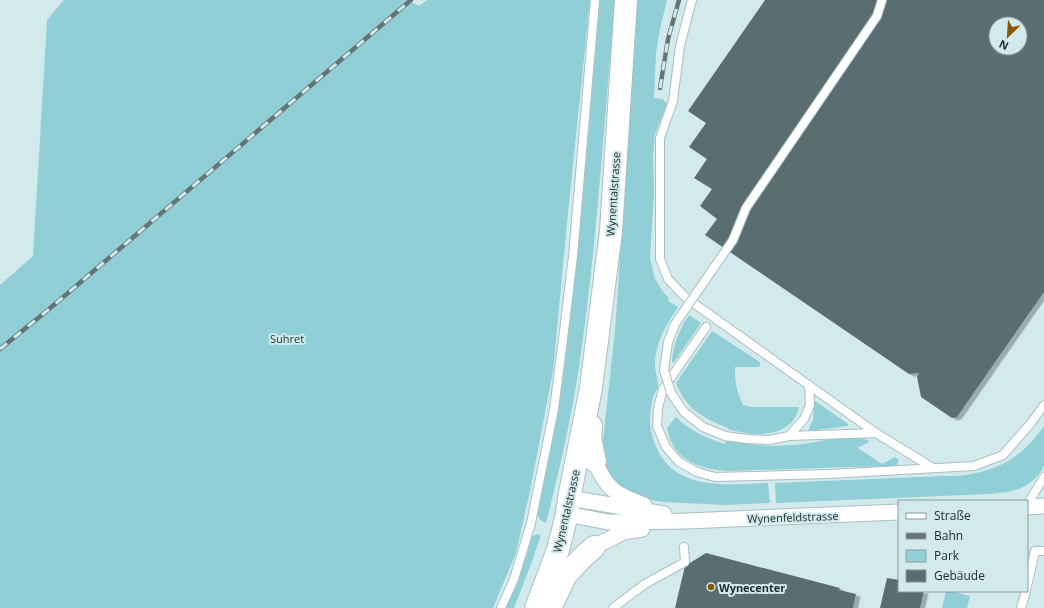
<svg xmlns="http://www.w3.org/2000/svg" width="1044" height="608" viewBox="0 0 1044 608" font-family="'Open Sans',sans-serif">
	<defs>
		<filter id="shadow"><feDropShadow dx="4.5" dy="2.5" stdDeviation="0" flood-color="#0004"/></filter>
	</defs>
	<rect width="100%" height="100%" fill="#d3eaed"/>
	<!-- green -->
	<path fill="#91cfd6" d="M64 0H408L419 6 427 0H590L567 223 553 371 530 491 516 553 493 608H0V285L33 256 47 20Z
		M600 0H615C604 122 597 245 579 367 571 420 559 472 546 523L540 520 537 514 561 393 566 357 580 229Z
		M635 0H667L660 29 656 53 654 98 663 99 667 104 655 134 653 155 654 193 650 258 655 279 663 292 669 298 668 301 678 307C666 325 655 343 655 366 655 371 659 383 658 387 658 389 655 392 654 395 651 403 650 413 650 422 650 432 654 442 658 451 679 492 730 484 768 483L770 503 725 505 663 502 645 499 623 490 609 475 604 465 603 441 615 330 618 289 629 87Z
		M689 315 701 323 675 361 672 363C672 347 680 328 689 315Z
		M712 331 760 362V366L758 367H735C735 383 736 390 743 405L752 407H799C793 439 752 437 728 429V428C703 418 686 409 676 383Z
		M815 401 848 424V426L808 431 813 419 814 403Z
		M676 417C690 431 706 438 725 444L726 441C749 445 771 447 794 445 815 444 848 432 868 440L869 442 859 447 858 448 882 464 895 457 899 460 897 465 893 466 848 467 730 471C709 470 684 465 673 445 670 440 668 434 667 428Z
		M1044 426V466C1032 489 1013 492 989 494L776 503 775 483 944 476C953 476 962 476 971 474 1005 468 1025 453 1044 426Z
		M537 534 541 535 531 564 514 608H506L528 552 531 539 533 536Z
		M946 591H950L970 596 967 608H942Z"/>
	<!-- building -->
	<path fill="#5a6e71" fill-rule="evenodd" filter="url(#shadow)" d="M765 0H1044V292L957 417 952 418 921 397 917 377 919 373 909 374 705 235 717 219 700 206 712 189 694 178 707 159 689 147 706 123 688 111ZM996 24H1020V48H996Z
		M706 553 840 588 839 590 856 594 853 608H675L685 566Z
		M887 578 899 580V591H924L920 608H880Z"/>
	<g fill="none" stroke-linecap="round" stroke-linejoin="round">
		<defs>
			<path id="service" d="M692 0 680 46 673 101 660 138V259L668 279 685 297 876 433 933 468
				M733 240 746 208 877 16 882 0
				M706 327 663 389 658 408 657 426 666 447 679 462 697 472 715 477 829 474 974 466 1003 455 1031 423 1044 405
				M725 436 747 439 769 440 789 436 804 419 810 405 809 385
				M789 436 876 433
				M1027 505 1044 477
				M1027 586 1035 551H1044
				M501 608 514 579 531 523 554 409 565 323 573 256 595 0
				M613 608 645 584 685 562 684 547
				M1021 608 1026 591"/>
			<path id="minor" d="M595 461C600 474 607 488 621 495 628 499 637 502 644 505
				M569 498 664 514
				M1027 507 1044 506
				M567 514 608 522 686 521 899 512
				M594 547 623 532 642 529"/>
			<path id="secondary" d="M591 426 590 438 595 461
				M536 608 558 550 567 514 569 498 591 388 611 231 626 0
				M550 608 566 575 584 556 594 547"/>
		</defs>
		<!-- service casing -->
		<use href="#service" stroke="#a9bfc2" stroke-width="10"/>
		<!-- minor casing -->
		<use href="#minor" stroke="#a9bfc2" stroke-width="17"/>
		<!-- secondary casing -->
		<use href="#secondary" stroke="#a9bfc2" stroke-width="24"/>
		<!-- service -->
		<use href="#service" stroke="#fff" stroke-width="8"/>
		<!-- minor -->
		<use href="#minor" stroke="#fff" stroke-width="15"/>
		<!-- secondary -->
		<use href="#secondary" stroke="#fff" stroke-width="22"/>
		<defs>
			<path id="rail" d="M660 88 668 39 679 0
				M0 349 48 310 411 0"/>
		</defs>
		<!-- rail casing -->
		<use href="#rail" stroke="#657475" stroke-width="4.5"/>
		<!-- rail -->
		<use href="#rail" stroke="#d3eaed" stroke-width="3" stroke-dasharray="9" stroke-linecap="butt"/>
		<defs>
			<path id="service-bridge" d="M725 436 703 427 684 412 671 393 664 370 668 342 675 324 733 240"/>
		</defs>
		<!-- service-bridge casing -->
		<use href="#service-bridge" stroke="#a9bfc2" stroke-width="10" stroke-linecap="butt"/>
		<!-- service-bridge -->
		<use href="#service-bridge" stroke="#fff" stroke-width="8"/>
	</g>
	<!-- markers -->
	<circle fill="#8a5702" stroke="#d3eaed" stroke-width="1.5" cx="711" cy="587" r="4"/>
	<g text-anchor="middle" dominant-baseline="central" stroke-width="4" stroke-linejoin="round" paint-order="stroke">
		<!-- street labels -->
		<g font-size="11" fill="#1f2829" stroke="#d3eaed">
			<text transform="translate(613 194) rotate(-86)">Wynentalstrasse</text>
			<text transform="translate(566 511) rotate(-77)">Wynentalstrasse</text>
			<text transform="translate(793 517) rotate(-2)">Wynenfeldstrasse</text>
		</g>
		<!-- park labels -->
		<g font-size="11" fill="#11383c" stroke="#d3eaed">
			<text x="287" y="338">Suhret</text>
		</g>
		<!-- poi labels -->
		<g font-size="11" font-weight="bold" fill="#1f2829" stroke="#d3eaed" text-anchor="start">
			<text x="719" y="587">Wynecenter</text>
		</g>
	</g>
	<!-- legend -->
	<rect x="898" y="500" width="130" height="92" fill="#d3eaed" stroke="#8b9c9f"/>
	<rect x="906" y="513" width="20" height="6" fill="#ffffff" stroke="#8b9c9f"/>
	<text x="934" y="520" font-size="12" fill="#1f2829">Straße</text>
	<rect x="906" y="533" width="20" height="6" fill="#657475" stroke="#8b9c9f"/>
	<text x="934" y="540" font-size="12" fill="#1f2829">Bahn</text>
	<rect x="906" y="550" width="20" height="12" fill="#91cfd6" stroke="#8b9c9f"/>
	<text x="934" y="560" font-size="12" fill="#1f2829">Park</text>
	<rect x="906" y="570" width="20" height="12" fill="#5a6e71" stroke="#8b9c9f"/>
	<text x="934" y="580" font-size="12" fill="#1f2829">Gebäude</text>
	<!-- north arrow -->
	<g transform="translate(1008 36) rotate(205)"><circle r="19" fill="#d3eaed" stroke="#8b9c9f"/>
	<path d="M0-3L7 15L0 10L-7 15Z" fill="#8a5702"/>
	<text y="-6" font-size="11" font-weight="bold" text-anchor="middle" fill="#1f2829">N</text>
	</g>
</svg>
